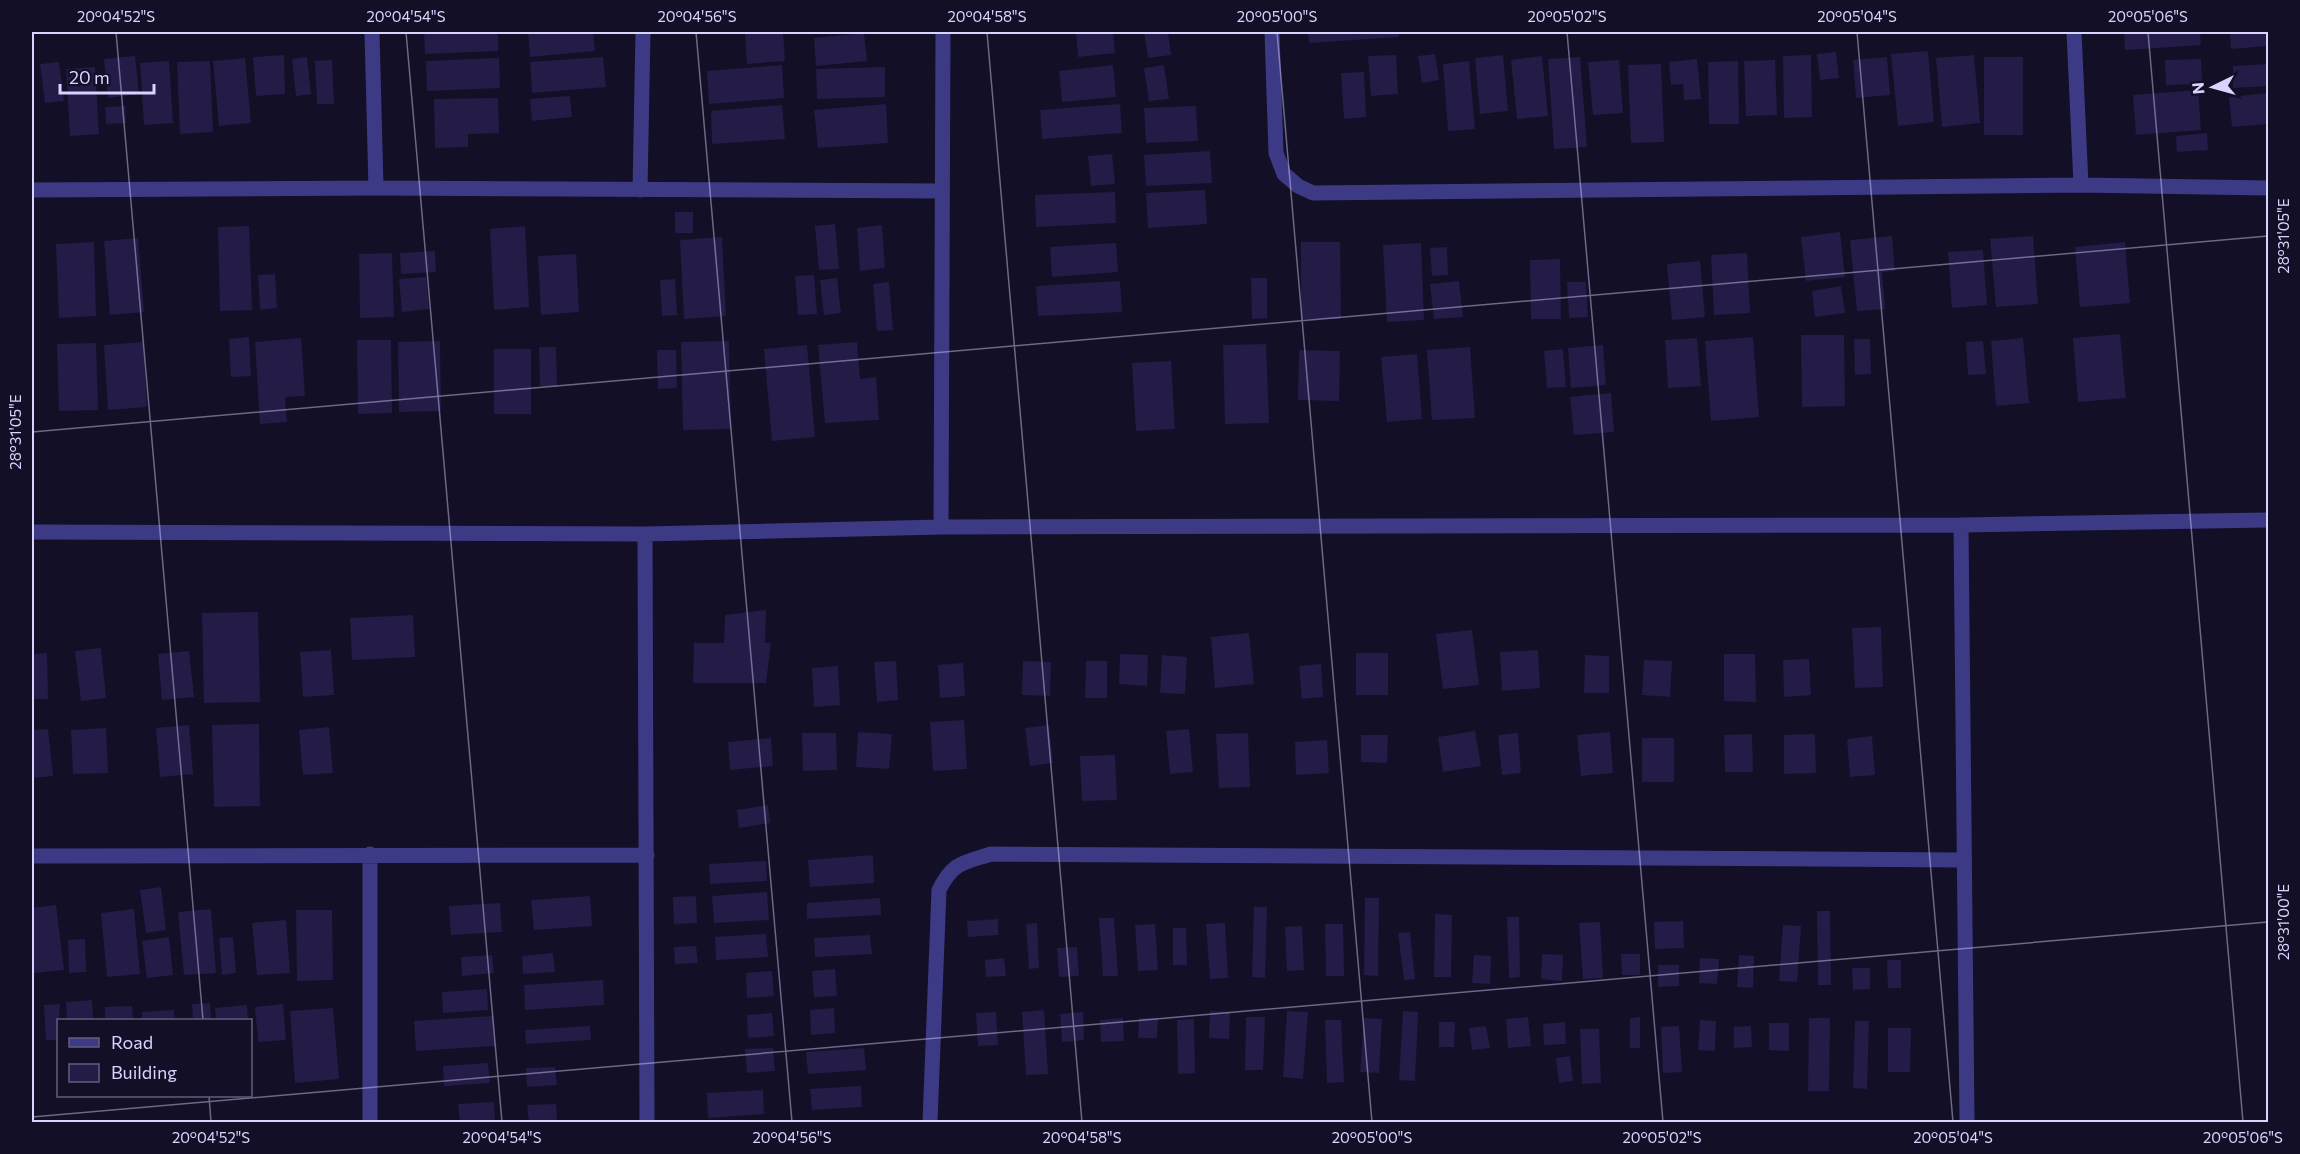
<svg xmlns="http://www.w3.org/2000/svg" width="2300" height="1154" viewBox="0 0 2300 1154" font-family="Commissioner,sans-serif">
	<rect width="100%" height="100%" fill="#130f26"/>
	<!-- building -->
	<path fill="#241b47" d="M424 32H498V51L425 54Z
		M528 32H593L595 51 530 57Z
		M783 32 785 61 747 64 745 34Z
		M1076 32H1113L1115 53 1078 57Z
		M1144 32H1168L1171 55 1148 58Z
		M1308 32H1399V37L1309 43Z
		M2124 32H2200L2201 45 2125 50Z
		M2230 32H2267L2268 46 2231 49Z
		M864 33 867 61 816 66 814 38Z
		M1928 51 1934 122 1898 126 1891 54Z
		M1836 52 1839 78 1820 80 1817 54Z
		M1435 54 1439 80 1422 83 1418 56Z
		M284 55 285 94 256 96 253 57Z
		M1396 55 1398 94 1371 96 1368 56Z
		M1503 55 1508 111 1480 114 1475 58Z
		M1811 55 1812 117 1784 118 1783 56Z
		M1974 55 1980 123 1942 127 1936 58Z
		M135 56 139 94 108 98 104 59Z
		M1542 56 1548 116 1517 119 1511 60Z
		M307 57 311 94 296 96 292 59Z
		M603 57 606 87 532 93 530 62Z
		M1580 57 1587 147 1554 149 1548 59Z
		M1887 57 1890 95 1856 98 1853 60Z
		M1984 57H2023V135H1984Z
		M245 58 251 123 219 126 213 61Z
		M499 58 500 88 427 91 426 61Z
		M1697 59 1701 99 1684 100 1683 84 1671 85 1669 62Z
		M2201 59 2202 84 2166 85 2165 60Z
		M332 60 334 104H317L315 61Z
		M1619 60 1623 113 1593 115 1588 62Z
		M1775 60 1777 115 1746 116 1744 61Z
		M169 61 173 123 144 125 140 63Z
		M210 61 213 132 180 134 177 62Z
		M1469 61 1475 129 1448 131 1443 64Z
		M1738 61 1739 124H1709L1708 62Z
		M59 62 64 101 45 103 40 64Z
		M1661 64 1664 142 1631 143 1628 65Z
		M2268 64V86L2233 88V66Z
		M782 65 784 98 709 104 707 71Z
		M1113 65 1116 97 1062 102 1059 71Z
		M1164 65 1169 99 1149 101 1144 68Z
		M95 67 99 134 70 136 66 69Z
		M885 67V97L817 99 816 69Z
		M1364 72 1366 117 1344 119 1341 73Z
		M2198 90 2201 130 2136 135 2133 95Z
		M2268 93V124L2232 127 2229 97Z
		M570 96 572 117 532 121 530 99Z
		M498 98 499 133 468 134V147L435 148 434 99Z
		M886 104 888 143 818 148 814 110Z
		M1120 104 1122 133 1042 139 1040 110Z
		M782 105 785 139 712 144 711 111Z
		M125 106 126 123 106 124 105 107Z
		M1196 106 1198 141 1146 143 1144 108Z
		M2207 133 2208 150 2177 152 2176 136Z
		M1210 151 1212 183 1146 186 1144 155Z
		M1112 154 1115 184 1091 186 1088 156Z
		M1205 190 1207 224 1148 228 1146 193Z
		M1115 192 1116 223 1036 227 1035 195Z
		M675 212H693V233H675Z
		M835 224 839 269 819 270 815 226Z
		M882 225 885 268 860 271 857 228Z
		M249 226 252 310 220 311 218 227Z
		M525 226 529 307 494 310 490 229Z
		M1840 232 1845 277 1806 281 1801 237Z
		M1892 236 1895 271 1882 272 1885 309 1857 311 1850 240Z
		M2033 236 2038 304 1996 307 1990 239Z
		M722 237 726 316 684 319 680 240Z
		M138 238 144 312 110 315 104 241Z
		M94 242 96 316 59 318 56 244Z
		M1301 242H1340L1341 319H1301Z
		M2125 242 2130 303 2080 307 2075 247Z
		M1116 243 1118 272 1052 277 1050 247Z
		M1421 243 1424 320 1387 322 1383 245Z
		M1447 247 1448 275 1432 276 1430 248Z
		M1983 250 1987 305 1952 308 1948 252Z
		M435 251 436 272 401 274 400 253Z
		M392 253 394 317 360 318 359 254Z
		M1747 253 1750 313 1714 315 1711 255Z
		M576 254 579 312 541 315 538 256Z
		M1560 259 1561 319H1531L1530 260Z
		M1700 261 1705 317 1672 320 1667 264Z
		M275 274 277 308 260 310 258 275Z
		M814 275 817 314 798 315 795 276Z
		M426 277 429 309 402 312 399 279Z
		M837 278 841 313 824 315 820 280Z
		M1251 278H1267V318L1252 319Z
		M675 279 677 315 662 316 660 280Z
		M1120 281 1122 312 1038 316 1036 286Z
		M1459 281 1463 317 1434 319 1430 284Z
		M889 282 893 330 877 331 873 284Z
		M1567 282H1586L1588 317 1569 318Z
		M1841 286 1845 313 1815 317 1812 291Z
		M2120 334 2126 398 2078 402 2073 338Z
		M1801 335H1844L1845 406 1802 407Z
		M249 337 251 376 231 377 229 339Z
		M1753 337 1759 417 1711 421 1705 341Z
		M301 338 305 396 285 397 287 422 260 424 255 342Z
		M1697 338 1701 386 1668 388 1665 340Z
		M2023 338 2029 403 1996 406 1991 341Z
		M1854 339H1870L1871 374 1855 375Z
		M357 340H391L392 413 358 414Z
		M440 341 441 411 399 412 398 342Z
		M729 341 731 429 683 430 681 342Z
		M1983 341 1986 374 1968 375 1966 342Z
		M143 342 147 407 108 410 104 345Z
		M857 342 860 379 876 377 879 420 825 423 818 345Z
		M96 343 98 410 59 411 57 344Z
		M1266 344 1269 423 1225 424 1223 345Z
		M807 345 815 437 772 441 764 349Z
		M1603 345 1606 385 1571 388 1568 348Z
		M539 347H556L557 386H540Z
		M1470 347 1475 418 1432 420 1427 350Z
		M494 349H531V414H494Z
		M1563 349 1566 387 1547 388 1544 351Z
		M657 350H676L677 388 658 389Z
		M1299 350 1340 351 1339 401 1298 400Z
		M1417 354 1422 419 1387 422 1381 357Z
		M1171 361 1175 429 1136 431 1132 363Z
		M1611 393 1614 432 1574 435 1570 397Z
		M766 610 765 643H771L766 683H693L694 643H724L725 615Z
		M258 612 260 702 204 703 202 613Z
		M413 615 415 657 352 660 350 618Z
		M1881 627 1883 687 1855 688 1852 628Z
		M1472 630 1479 685 1443 689 1436 634Z
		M1249 633 1254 684 1215 688 1211 637Z
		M101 648 106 698 81 701 75 651Z
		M331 650 334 695 303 697 300 652Z
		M1538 650 1540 688 1502 691 1500 652Z
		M189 651 194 697 162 700 158 654Z
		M47 653 48 699H32V654Z
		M1356 653H1388V695H1356Z
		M1120 654 1148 655 1147 686 1119 684Z
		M1724 654H1755L1756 702 1724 701Z
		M1162 655 1187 657 1185 694 1160 693Z
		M1585 655 1609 656V693H1584Z
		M1809 659 1811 695 1784 697 1783 660Z
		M1644 660 1672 661 1670 697 1642 695Z
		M896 661 898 700 877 702 874 662Z
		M1023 661 1051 662 1050 696 1022 695Z
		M1086 661H1107V698H1085Z
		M963 663 965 696 940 698 938 665Z
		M1321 664 1323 697 1302 699 1299 666Z
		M838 666 840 705 814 707 812 668Z
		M964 720 967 769 933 771 930 722Z
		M259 724 260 806 214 807 212 725Z
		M189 725 193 774 160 777 156 728Z
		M1049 725 1053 763 1030 766 1025 728Z
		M329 727 333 773 303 775 299 730Z
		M106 728 108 773 73 774 71 730Z
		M48 729 53 776 32 778V730Z
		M1189 729 1193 772 1170 774 1166 731Z
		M1475 731 1481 766 1443 772 1438 737Z
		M858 732 892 734 889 769 856 767Z
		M1610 732 1613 773 1581 776 1577 735Z
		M802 733H836L837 770 803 771Z
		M1248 733 1250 787 1219 788 1216 734Z
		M1518 733 1521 773 1502 775 1498 735Z
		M1752 734 1753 772H1725L1724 735Z
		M1815 734 1816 773 1784 774V735Z
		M1361 735H1388L1387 763 1361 762Z
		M1872 736 1875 775 1850 777 1847 739Z
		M771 738 773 766 730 770 728 742Z
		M1642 738H1674V782H1642Z
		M1327 740 1329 773 1296 775 1295 742Z
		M1115 755 1117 800 1082 801 1080 756Z
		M768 805 770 823 739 828 737 810Z
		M873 855 874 883 810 887 808 860Z
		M766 861 767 881 710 884 709 864Z
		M161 887 166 930 146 933 140 890Z
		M767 892 769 920 714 923 712 896Z
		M590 896 592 926 534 930 531 900Z
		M696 896 697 923 674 924 673 897Z
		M880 898 881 915 807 919V903Z
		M1365 898H1379L1378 976 1364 975Z
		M500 903 502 932 451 935 449 906Z
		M56 905 64 970 34 973 32 956V908Z
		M1254 907H1267L1265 978 1252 977Z
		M134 909 140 974 107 977 101 913Z
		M211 909 216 973 184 975 178 912Z
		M296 910H332L333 980 297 981Z
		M1817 911H1830L1831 985H1818Z
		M1435 914 1452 915 1451 977H1434Z
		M1507 917H1519L1520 977 1509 978Z
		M1099 918H1114L1118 976H1103Z
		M998 919V935L968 937 967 921Z
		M286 920 290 973 257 975 252 923Z
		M1683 921 1684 948 1655 949 1654 922Z
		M1600 922 1603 978 1583 979 1579 923Z
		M1037 923 1039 968 1029 969 1026 924Z
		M1225 923 1228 978 1210 979 1206 924Z
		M1155 924 1158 970 1138 971 1135 925Z
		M1325 924H1343L1344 976H1326Z
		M1783 925 1801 926 1797 982 1779 981Z
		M1302 926 1304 970 1287 971 1285 927Z
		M1173 928H1186L1187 965H1173Z
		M1410 932 1415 979 1404 980 1398 933Z
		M766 934 768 957 716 960 715 937Z
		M870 935 872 954 815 957 814 938Z
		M169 937 173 975 147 978 142 941Z
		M233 937 236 973 222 975 219 938Z
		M85 939 86 972 69 973 68 940Z
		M696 946 698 963 675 964 674 947Z
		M1077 947 1079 976 1059 977 1057 948Z
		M553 953 555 972 523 974 522 956Z
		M1542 954 1563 955 1562 981 1541 979Z
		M1621 954H1640V975H1622Z
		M492 955 494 973 462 976 461 957Z
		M1474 955 1491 956 1490 984 1472 983Z
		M1739 955 1754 956 1753 988 1737 987Z
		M1004 958 1006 976 986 977 985 960Z
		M1700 958 1719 959 1717 984 1699 983Z
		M1887 960H1901V988H1888Z
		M1658 965H1679V986L1658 987Z
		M1852 968H1870V989L1853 990Z
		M835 969 837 996 814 997 812 971Z
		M772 971 774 996 747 998 746 973Z
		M603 980 604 1005 525 1010 524 985Z
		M487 989 488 1010 443 1013 442 992Z
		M92 1000 93 1020H67L66 1002Z
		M210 1003 211 1020H193L192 1004Z
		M60 1004 58 1040H46L44 1005Z
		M283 1004 286 1040 258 1042 255 1007Z
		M247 1005 248 1020H216L215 1008Z
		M132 1006 133 1020H105V1007Z
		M333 1008 339 1079 295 1083 290 1011Z
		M834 1008 835 1033 811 1035 810 1010Z
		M174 1010 175 1020H142V1012Z
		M1044 1010 1048 1074 1026 1075 1022 1012Z
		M1210 1011 1230 1012 1229 1039 1209 1038Z
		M1287 1011 1308 1012 1303 1079 1283 1077Z
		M1403 1011 1418 1012 1415 1081 1399 1080Z
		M996 1012 998 1045 978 1046 976 1013Z
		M1083 1012 1084 1040 1062 1042 1060 1014Z
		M772 1013 774 1036 748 1038 747 1015Z
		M493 1016 495 1046 416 1051 414 1021Z
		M1246 1017H1265L1263 1070H1245Z
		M1528 1017 1531 1046 1508 1048 1506 1019Z
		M1640 1017V1048H1630V1018Z
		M1123 1018 1124 1041 1101 1042 1100 1020Z
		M1139 1018H1158L1157 1038H1138Z
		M1364 1018 1382 1019 1379 1073 1360 1072Z
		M1809 1018H1830L1829 1091H1808Z
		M1194 1019 1195 1073 1178 1074 1177 1020Z
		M1325 1020H1341L1344 1082 1327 1083Z
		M1700 1020 1716 1021 1715 1051 1698 1050Z
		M1855 1021H1869L1867 1089 1853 1088Z
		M1439 1022H1455L1454 1047H1439Z
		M1565 1022 1566 1044 1544 1045 1543 1024Z
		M1769 1023H1789V1051L1769 1050Z
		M590 1026 591 1040 526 1044 525 1030Z
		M1486 1026 1490 1048 1472 1050 1469 1028Z
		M1679 1026 1682 1072 1663 1073 1661 1027Z
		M1751 1026 1752 1047 1734 1048V1027Z
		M1888 1028H1911L1910 1072H1888Z
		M1580 1029H1599L1601 1083 1582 1084Z
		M773 1048 775 1071 747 1073 745 1049Z
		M864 1048 866 1070 808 1074 806 1052Z
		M1570 1056 1573 1081 1559 1083 1556 1058Z
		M488 1063 490 1083 444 1086 443 1066Z
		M555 1067 557 1085 527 1087 526 1068Z
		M861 1086 862 1107 812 1110 810 1089Z
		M763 1090 764 1114 708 1118 707 1093Z
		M494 1102 495 1122H460L458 1104Z
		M556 1104 557 1122H529L527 1105Z"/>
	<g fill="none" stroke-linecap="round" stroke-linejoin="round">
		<!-- minor -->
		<path stroke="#3d3a85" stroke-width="15" d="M372 32 376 188
			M1272 32 1276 153 1284 174 1298 186 1313 193 2081 185 2268 188
			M2074 32 2081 185
			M32 190 376 188 942 191
			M640 190 643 32
			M1961 525 1967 1122
			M941 527 943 32
			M32 532 645 534 941 527 1961 525 2268 520
			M645 534 647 1122
			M32 856 647 855
			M370 1122V854
			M930 1122 939 890C953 862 963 863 991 854L1963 860"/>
	</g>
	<!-- ticks -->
	<path fill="none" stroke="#d9d4ff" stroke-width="1.5" stroke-opacity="0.45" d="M116 32 203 1020M406 32 502 1122M696 32 792 1122M987 32 1082 1122M1277 32 1372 1122M1567 32 1663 1122M1857 32 1953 1122M2148 32 2243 1122M32 432 2268 236M209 1096 211 1122M32 1117 2268 922"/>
	<!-- border -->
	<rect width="2300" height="1154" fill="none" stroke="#130f26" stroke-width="66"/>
	<!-- legend -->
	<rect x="57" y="1019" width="195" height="78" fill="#130f26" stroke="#625e7d" stroke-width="1.5"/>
	<rect x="69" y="1038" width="30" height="9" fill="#3d3a85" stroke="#625e7d" stroke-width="1.5"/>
	<text x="111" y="1049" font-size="18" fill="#d9d4ff">Road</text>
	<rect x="69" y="1064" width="30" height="18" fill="#241b47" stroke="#625e7d" stroke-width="1.5"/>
	<text x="111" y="1079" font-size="18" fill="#d9d4ff">Building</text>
	<!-- north arrow -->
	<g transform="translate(2213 87) rotate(265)" stroke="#130f26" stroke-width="4.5" paint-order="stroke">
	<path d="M0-4.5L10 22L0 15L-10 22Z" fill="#d9d4ff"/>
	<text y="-9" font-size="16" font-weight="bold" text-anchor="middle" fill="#d9d4ff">N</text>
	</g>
	<!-- scale -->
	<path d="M60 84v9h94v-9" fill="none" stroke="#d9d4ff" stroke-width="3"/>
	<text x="69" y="84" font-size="18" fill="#d9d4ff" stroke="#130f26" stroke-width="4.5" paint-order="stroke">20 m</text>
	<rect x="33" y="33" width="2234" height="1088" fill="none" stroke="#d9d4ff" stroke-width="2"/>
	<g font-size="15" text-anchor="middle" fill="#d9d4ff">
		<text x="116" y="22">20°04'52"S</text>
		<text x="406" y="22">20°04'54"S</text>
		<text x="697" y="22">20°04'56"S</text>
		<text x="987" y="22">20°04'58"S</text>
		<text x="1277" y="22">20°05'00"S</text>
		<text x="1567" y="22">20°05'02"S</text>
		<text x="1857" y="22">20°05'04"S</text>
		<text x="2148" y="22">20°05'06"S</text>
		<text transform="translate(2284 236) rotate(-90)" y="5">28°31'05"E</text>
		<text transform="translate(16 432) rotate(-90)" y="5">28°31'05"E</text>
		<text transform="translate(2284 922) rotate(-90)" y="5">28°31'00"E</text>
		<text x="211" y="1143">20°04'52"S</text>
		<text x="502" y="1143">20°04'54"S</text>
		<text x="792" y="1143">20°04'56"S</text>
		<text x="1082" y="1143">20°04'58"S</text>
		<text x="1372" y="1143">20°05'00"S</text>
		<text x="1662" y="1143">20°05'02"S</text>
		<text x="1953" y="1143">20°05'04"S</text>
		<text x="2243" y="1143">20°05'06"S</text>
	</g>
</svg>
